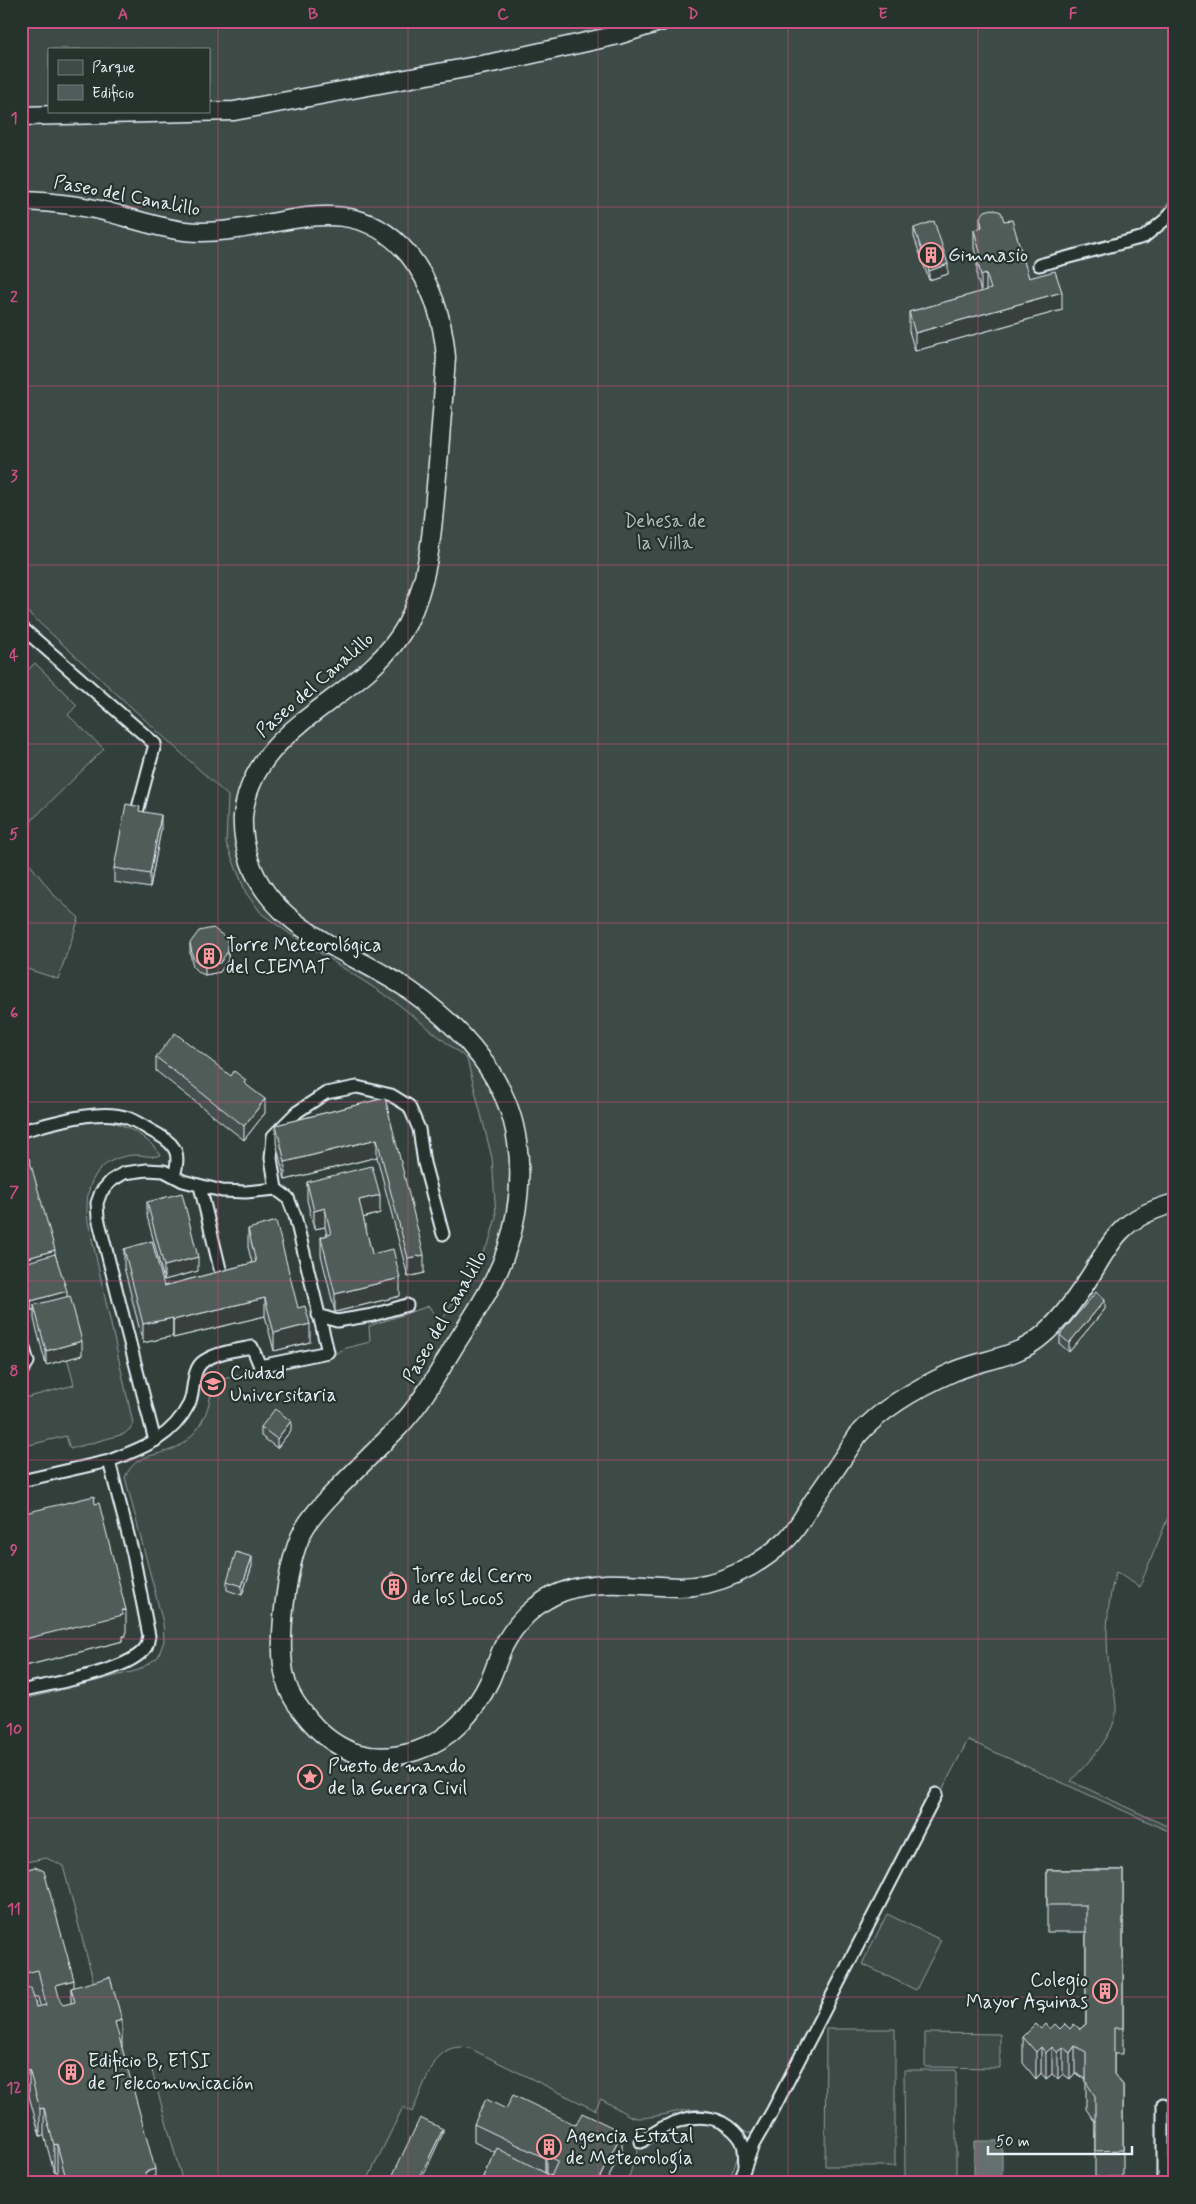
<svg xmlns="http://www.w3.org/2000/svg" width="1196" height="2204" viewBox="0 0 1196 2204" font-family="Mynerve,sans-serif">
	<rect width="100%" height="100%" fill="#26332d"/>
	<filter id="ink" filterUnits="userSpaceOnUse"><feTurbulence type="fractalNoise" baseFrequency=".02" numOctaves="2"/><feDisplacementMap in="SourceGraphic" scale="10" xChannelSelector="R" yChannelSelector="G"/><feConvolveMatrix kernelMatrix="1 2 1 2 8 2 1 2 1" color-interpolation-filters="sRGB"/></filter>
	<g filter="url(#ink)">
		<!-- built -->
		<path fill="#333f3a" d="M21 605 228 796 226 843 262 914 290 934 393 1000 467 1059 492 1158 496 1217 489 1242 386 1415 1142 1229 1175 1213V2183H21Z"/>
		<!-- green -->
		<path fill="#3e4b47" stroke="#939ea0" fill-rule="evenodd" d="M21 21H1175V1496C1166 1527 1151 1556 1140 1587L1116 1572C1107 1602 1105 1635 1109 1667 1111 1683 1119 1703 1115 1719 1108 1743 1087 1763 1071 1781L1175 1830V1834L968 1740 941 1792 933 1789 822 2003 761 2126 752 2133H747C738 2128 731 2120 721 2115 692 2101 667 2118 637 2118L630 2116 601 2099 595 2110 469 2048C461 2047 454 2046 446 2051 431 2059 420 2096 412 2112L403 2107 366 2183H183L149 2060 120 2068 100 2006 63 1866 46 1858 21 1863V1700L139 1670 158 1657 164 1641 163 1623 125 1477C137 1451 158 1458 179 1446 205 1430 213 1400 212 1372L222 1379 329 1357 346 1348 370 1342 369 1326 429 1306 440 1324 489 1242 496 1217 492 1158 467 1059 393 1000 290 934 262 914 246 893 226 843 228 796 21 606ZM49 49H209V111H49Z
			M35 663 77 705 68 715 104 749 32 820 24 857 54 895 79 918 58 979 21 967V677Z
			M105 1120C125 1124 148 1137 161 1155 154 1158 142 1155 134 1155 96 1158 83 1186 88 1221L133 1423 130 1429 124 1434 70 1449 66 1436 21 1447V1399L74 1385 21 1174V1136L86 1121Z
			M887 1914 941 1940 916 1990 862 1964Z
			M826 2029H895V2166H825Z
			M925 2033 1000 2034V2068L925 2067Z
			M904 2070H956V2175L905 2176Z
			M659 2123H711L735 2137 738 2156 728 2183H627L643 2133Z"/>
		<!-- water -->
		<path fill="#636f6d" stroke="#98a3a5" d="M974 2141H1002V2183H974Z"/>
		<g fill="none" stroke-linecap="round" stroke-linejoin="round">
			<defs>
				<path id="service" d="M1039 265 1144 237 1166 219 1175 207
					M21 627 155 744 137 812
					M21 1131C51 1124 99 1107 128 1118 138 1122 149 1130 159 1135 178 1146 180 1156 174 1176
					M200 1186 221 1273
					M276 1189 271 1158 273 1136 297 1112 326 1093 357 1087 391 1095 409 1106 419 1129 424 1163 443 1234
					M318 1315 337 1321 373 1315 407 1305
					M21 1338 28 1362 21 1372
					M109 1461C143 1448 172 1438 189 1404 195 1392 191 1369 204 1361 217 1352 237 1350 252 1347L260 1366 328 1352 295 1216 288 1198 276 1189 246 1192 222 1191 183 1181 164 1171 147 1170 124 1173 111 1181 101 1192 97 1203 98 1218 155 1441
					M21 1481 109 1461 133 1554 149 1636C148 1639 148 1644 146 1647 130 1672 51 1683 21 1691
					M1163 2104V2183
					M641 2142C665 2123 701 2106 729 2127 734 2131 741 2138 743 2145 745 2150 744 2158 745 2164
					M739 2183 753 2145 773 2110 936 1794"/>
				<path id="pedestrian" d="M21 116 234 111 492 63 618 35 663 21
					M21 201C50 202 80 205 108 212 133 219 159 228 185 231 267 240 345 178 409 255 433 285 443 320 446 357 443 400 440 443 436 486 432 534 429 580 407 624 367 700 253 721 243 816 242 833 245 847 250 862 274 932 357 953 412 992 462 1028 509 1079 517 1142 524 1187 515 1239 494 1280 482 1304 466 1327 452 1350 436 1377 420 1405 398 1428 379 1447 360 1466 340 1486 327 1500 312 1514 303 1531 286 1564 276 1646 286 1681 290 1697 300 1709 310 1721 339 1755 374 1764 416 1751 450 1740 475 1712 490 1680 495 1669 498 1658 503 1647 515 1623 537 1601 562 1592 597 1578 642 1586 679 1587 718 1587 757 1567 785 1541 796 1531 804 1516 812 1503 828 1480 843 1458 858 1435 883 1407 919 1387 953 1372 981 1360 1014 1358 1038 1339 1059 1323 1075 1300 1089 1278 1099 1263 1108 1244 1121 1231 1134 1217 1157 1208 1175 1203"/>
			</defs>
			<!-- service casing -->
			<use href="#service" stroke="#e8f1f8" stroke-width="15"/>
			<!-- pedestrian casing -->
			<use href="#pedestrian" stroke="#e8f1f8" stroke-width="21"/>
			<!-- service -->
			<use href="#service" stroke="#26332d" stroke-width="11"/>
			<!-- pedestrian -->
			<use href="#pedestrian" stroke="#26332d" stroke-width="18"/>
		</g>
		<!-- wall -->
		<path fill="#454f4d" stroke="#e8f1f8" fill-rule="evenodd" d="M980 217 1004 221 1021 262 1029 278 1062 310 915 351 909 331V312L981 292 977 278V260L974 248V230L980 228Z
			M914 228 948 274 929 280 914 237Z
			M161 829 150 888 114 882V868Z
			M190 943H228V960L220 972 205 975 198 972 193 967 190 953Z
			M156 1057 231 1076 246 1085 265 1113 244 1140 156 1071Z
			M385 1098 424 1273 408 1277 377 1157 285 1180 276 1143V1125Z
			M21 1161 55 1254 82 1355 46 1365 34 1319V1310H31L21 1274Z
			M307 1182 380 1213 363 1218 372 1254 400 1296 335 1312 321 1255V1237L327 1235 325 1227 314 1229 307 1200Z
			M147 1202 198 1271 164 1280 147 1216Z
			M248 1229 298 1308 310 1342 274 1351 265 1316 173 1338V1336L143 1343 124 1267V1249L164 1286 252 1263 248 1247Z
			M1105 1309 1069 1352 1060 1344V1335Z
			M261 1427 291 1430 277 1448 261 1436Z
			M21 1514 126 1636H123V1641L25 1666V1661L21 1662Z
			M252 1566 242 1595 227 1590V1581Z
			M384 1584 404 1585 396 1597 384 1589Z
			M1047 1870H1123V2054H1114V2074L1123 2085V2177H1095V2122L1086 2109V2079L1075 2073 1070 2079 1063 2074 1058 2079 1052 2074 1046 2079 1041 2073 1036 2079 1023 2063V2037L1041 2029H1080L1086 2024V1932H1047Z
			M21 1871 74 1987 122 2047H121L155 2183H60L57 2171 54 2172 44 2135 40 2136 29 2096H27V2101L23 1990 21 1983ZM38 1997 40 2006 36 2007 34 1998Z
			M506 2109 622 2150 606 2183H480L495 2152 474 2142V2124Z"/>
		<!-- shaded-wall -->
		<path fill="#38403e" stroke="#e8f1f8" d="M1021 250V269L1016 252Z
			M948 264V274L929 280V271Z
			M986 273V292L981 293V275Z
			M1062 292V310L915 351V333Z
			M161 815V829L150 888V874Z
			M228 951V960L220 972 205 975V966Z
			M265 1099V1113L244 1140V1126Z
			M377 1139V1157L285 1180V1162Z
			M380 1195V1213L359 1219V1200Z
			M325 1208V1227L314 1229V1211Z
			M55 1250V1264L21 1265V1260Z
			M424 1255V1273L408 1277V1258Z
			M198 1257V1271L164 1280V1266Z
			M400 1278V1296L335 1312V1294Z
			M67 1291V1301L34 1305V1310H31V1301Z
			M265 1298V1316L173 1338V1320Z
			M1105 1300V1309L1069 1352V1343Z
			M173 1318V1336L143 1343V1324Z
			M310 1324V1342L274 1351V1333Z
			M82 1341V1355L46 1365V1351Z
			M291 1421V1430L277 1448V1439Z
			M252 1557V1566L242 1595V1586Z
			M404 1581V1585L396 1597V1592Z
			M126 1610V1636H123V1641L25 1666V1639Z
			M25 1635V1661L21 1662V1636Z
			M74 1980V1998L71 1988V2007L56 2012V1985Z
			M122 2020V2047L115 2049V2022Z
			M1075 2046V2073L1070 2079V2053Z
			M1041 2047V2073L1036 2079V2052Z
			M1052 2047V2074L1046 2079V2053Z
			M1063 2047V2074L1058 2079V2053Z
			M29 2069V2096H27V2101L21 2102V2076L26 2070Z
			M44 2108V2135L40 2136V2109Z
			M443 2129V2133L420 2183H417Z
			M622 2132V2150L606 2183H597Z
			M57 2144V2171L54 2172V2145Z
			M546 2155V2173L545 2176V2158Z
			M155 2169V2183H145V2172Z"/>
		<!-- building -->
		<path fill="#505c59" stroke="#e8f1f8" d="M992 209 1001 212 1004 221 1012 220 1021 250 1016 252 1019 262 1024 261 1029 278 1055 271 1062 292 915 333 909 312 991 289 986 273 981 275 977 260 982 259 974 230 982 227 980 217 985 211Z
			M934 221 948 264 929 271 914 228Z
			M126 804 140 807 139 811 161 815 150 874 114 868Z
			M213 928 225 937 228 943V951L220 963 205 966 198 963 193 958 190 943 199 931Z
			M175 1033 231 1076 234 1071 246 1080 244 1083 265 1099 244 1126 156 1057Z
			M385 1098 424 1255 408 1258 377 1139 285 1162 276 1125Z
			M29 1158 55 1250 21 1260V1161Z
			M372 1166 380 1195 359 1200 372 1254 393 1249 400 1278 335 1294 321 1237 331 1234 325 1208 314 1211 307 1182Z
			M182 1193 198 1257 164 1266 147 1202Z
			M276 1221 298 1308 305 1306 310 1324 274 1333 265 1298 173 1320V1318L143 1324 124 1249 152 1241 164 1286 256 1262 248 1229Z
			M55 1254 67 1291 31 1301 21 1264Z
			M1096 1292 1105 1300 1069 1343 1060 1335Z
			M70 1296 82 1341 46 1351 34 1305Z
			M275 1409 291 1421 277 1439 261 1427Z
			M94 1496 95 1504 99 1503 126 1610H122L123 1615 25 1639V1635L21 1636V1514Z
			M236 1552 252 1557 242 1586 227 1581Z
			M392 1572 404 1581 396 1592 384 1584Z
			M35 1867 44 1871 74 1980 56 1985 60 2001 63 2005 75 2002 71 1988 110 1977 122 2020 115 2022 155 2169 145 2172 148 2183H72L71 2181 67 2182 57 2144 54 2145 44 2108 40 2109 29 2069 26 2070 27 2075 21 2076V1990L31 1988 36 2007 46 2005 38 1970 26 1973 21 1957V1871Z
			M1047 1870H1123V2028H1114V2074L1123 2085V2150L1095 2151V2096L1086 2082V2052L1075 2046 1070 2053 1063 2047 1058 2053 1052 2047 1046 2053 1041 2047 1036 2052 1023 2037 1036 2024 1041 2029 1046 2024 1050 2029 1055 2024 1060 2029 1065 2024 1070 2029 1074 2024 1080 2029 1086 2024V1905H1047Z
			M513 2095 576 2125 582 2113 622 2132 597 2183H548L558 2161 546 2155 545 2158 474 2124 486 2099 506 2109Z
			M420 2118 443 2129 417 2183H389Z
			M497 2148 551 2176 548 2183H480Z"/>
	</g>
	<!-- grid -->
	<path fill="none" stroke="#cc4e82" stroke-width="1" stroke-opacity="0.55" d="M218 21V2183M408 21V2183M598 21V2183M788 21V2183M978 21V2183M21 207H1175M21 386H1175M21 565H1175M21 744H1175M21 923H1175M21 1102H1175M21 1281H1175M21 1460H1175M21 1639H1175M21 1818H1175M21 1997H1175"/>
	<!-- icons -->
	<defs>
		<symbol id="building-ring" viewBox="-11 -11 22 22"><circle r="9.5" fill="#26332d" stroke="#ff9aa2" stroke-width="1.5"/><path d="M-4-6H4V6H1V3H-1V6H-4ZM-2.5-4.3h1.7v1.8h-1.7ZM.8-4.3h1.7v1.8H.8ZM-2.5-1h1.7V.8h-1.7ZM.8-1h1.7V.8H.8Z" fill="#ff9aa2"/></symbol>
		<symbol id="university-ring" viewBox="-11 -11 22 22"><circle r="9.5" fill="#26332d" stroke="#ff9aa2" stroke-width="1.5"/><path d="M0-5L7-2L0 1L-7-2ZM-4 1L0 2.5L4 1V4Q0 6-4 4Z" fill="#ff9aa2"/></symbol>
		<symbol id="sight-ring" viewBox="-11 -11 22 22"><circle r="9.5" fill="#26332d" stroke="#ff9aa2" stroke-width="1.5"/><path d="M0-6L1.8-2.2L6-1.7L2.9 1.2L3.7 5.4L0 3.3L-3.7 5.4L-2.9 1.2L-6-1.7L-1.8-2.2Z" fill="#ff9aa2"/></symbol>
	</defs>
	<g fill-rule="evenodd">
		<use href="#building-ring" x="917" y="241" width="28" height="28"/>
		<use href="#building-ring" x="195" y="942" width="28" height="28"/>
		<use href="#university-ring" x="199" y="1370" width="28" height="28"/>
		<use href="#building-ring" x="380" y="1573" width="28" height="28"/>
		<use href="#sight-ring" x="296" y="1763" width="28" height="28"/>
		<use href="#building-ring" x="1091" y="1977" width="28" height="28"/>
		<use href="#building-ring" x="57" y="2058" width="28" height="28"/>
		<use href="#building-ring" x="535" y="2133" width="28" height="28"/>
	</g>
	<g text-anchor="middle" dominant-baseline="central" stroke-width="4.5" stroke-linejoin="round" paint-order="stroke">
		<!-- street labels -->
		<g font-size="19" fill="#e8f1f8" stroke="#26332d">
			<text transform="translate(127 196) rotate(11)">Paseo del Canalillo</text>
			<text transform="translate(315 685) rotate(-41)">Paseo del Canalillo</text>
			<text transform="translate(445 1317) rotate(-60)">Paseo del Canalillo</text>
		</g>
		<!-- poi labels -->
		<g font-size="19" fill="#e8f1f8" stroke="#26332d" text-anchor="start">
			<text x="948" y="255">Gimnasio</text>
			<text x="226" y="945">Torre Meteorológica<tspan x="226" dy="22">del CIEMAT</tspan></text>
			<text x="230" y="1373">Ciudad<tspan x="230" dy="22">Universitaria</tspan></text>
			<text x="412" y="1576">Torre del Cerro<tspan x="412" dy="22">de los Locos</tspan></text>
			<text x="328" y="1766">Puesto de mando<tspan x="328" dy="22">de la Guerra Civil</tspan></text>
			<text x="1088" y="1980" text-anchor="end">Colegio<tspan x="1088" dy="22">Mayor Aquinas</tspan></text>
			<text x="88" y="2061">Edificio B, ETSI<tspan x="88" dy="22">de Telecomunicación</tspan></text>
			<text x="566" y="2136">Agencia Estatal<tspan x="566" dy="22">de Meteorología</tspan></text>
		</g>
		<!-- park labels -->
		<g font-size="19" fill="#b5bfc3" stroke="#26332d">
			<text x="665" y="521">Dehesa de<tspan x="665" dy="22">la Villa</tspan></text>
		</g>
	</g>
	<!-- margin -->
	<rect width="1196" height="2204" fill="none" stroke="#26332d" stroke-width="55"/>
	<!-- legend -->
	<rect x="48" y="48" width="162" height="65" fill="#26332d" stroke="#747f7e"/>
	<rect x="58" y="60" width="25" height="15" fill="#3e4b47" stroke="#747f7e"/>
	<text x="92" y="72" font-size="15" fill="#e8f1f8">Parque</text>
	<rect x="58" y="85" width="25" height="15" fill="#505c59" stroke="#747f7e"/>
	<text x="92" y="98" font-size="15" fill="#e8f1f8">Edificio</text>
	<!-- scale -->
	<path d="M988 2146v8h144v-8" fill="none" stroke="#e8f1f8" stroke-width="2.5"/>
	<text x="996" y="2146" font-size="15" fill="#e8f1f8" stroke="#26332d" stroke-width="4" paint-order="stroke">50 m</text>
	<rect x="28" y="28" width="1140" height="2148" fill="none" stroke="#cc4e82" stroke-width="2"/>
	<g font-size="16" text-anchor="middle" font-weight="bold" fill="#cc4e82">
		<text x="123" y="19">A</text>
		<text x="313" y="19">B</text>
		<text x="503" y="19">C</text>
		<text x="693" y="19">D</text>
		<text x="883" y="19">E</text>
		<text x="1073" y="19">F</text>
		<text x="14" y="123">1</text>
		<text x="14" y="302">2</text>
		<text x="14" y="481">3</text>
		<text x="14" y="660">4</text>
		<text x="14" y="839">5</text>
		<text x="14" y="1018">6</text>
		<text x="14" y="1197">7</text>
		<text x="14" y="1376">8</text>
		<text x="14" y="1555">9</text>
		<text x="14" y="1734">10</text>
		<text x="14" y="1914">11</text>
		<text x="14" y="2093">12</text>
	</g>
</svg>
